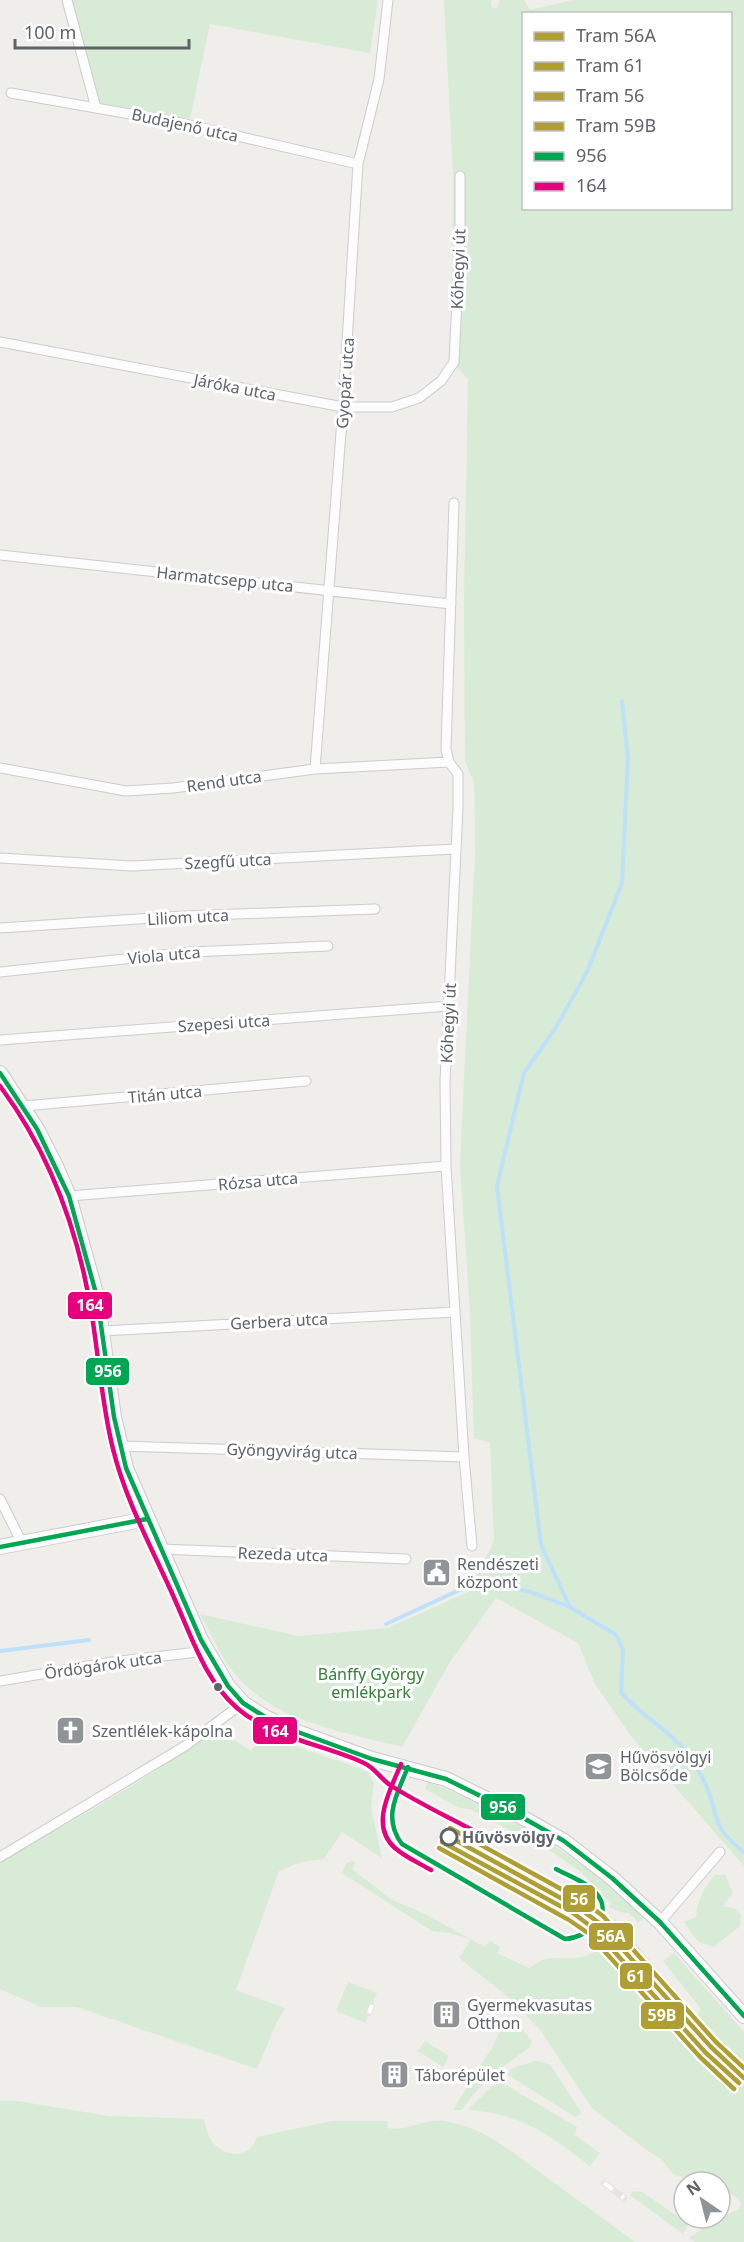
<svg xmlns="http://www.w3.org/2000/svg" width="744" height="2242" viewBox="0 0 744 2242" font-family="'Noto Sans',sans-serif">
	<rect width="100%" height="100%" fill="#efeeea"/>
	<!-- green -->
	<path fill="#d8ebd6" fill-rule="evenodd" d="M71 0H378L370 53 210 24 190 119 100 103Z
		M444 0H491V6L497 9 500 0H524L530 10 573 0H744V1866L631 1736 595 1684 578 1643 496 1598 450 1662 402 1747C344 1732 276 1723 235 1674 220 1656 211 1634 200 1614L298 1636 388 1628 468 1592 494 1541 490 1443 474 1438 470 1312 460 1165 475 851 474 782 465 761 464 603 468 379 451 361 453 175ZM524 14H730V208H524Z
		M218 1729 251 1751 265 1733 283 1742 359 1768 368 1772 374 1783 371 1808 382 1858 342 1832 324 1859 301 1862 279 1871 236 1990 285 2008 277 2022 257 2069 77 2007H41L0 1989V1861C75 1820 149 1778 218 1729Z
		M428 1782C507 1813 583 1857 644 1916L639 1923 629 1913 619 1912 609 1907 611 1904 582 1873 555 1854 470 1809 459 1808 425 1789Z
		M352 1861 356 1862 352 1869 392 1900 425 1914 485 1947 490 1941 500 1947 497 1953 529 1968C552 1953 550 1960 575 1958 587 1958 600 1949 609 1942L601 1931 615 1919 697 2016 701 2009 663 1961 674 1953 744 2032V2242H696L689 2238 709 2223 739 2209 741 2204C736 2194 731 2193 720 2193V2182H694L673 2174 661 2159 648 2151 592 2108 541 2031 512 2000 459 1958 471 1939 449 1933 432 1931 342 1873 346 1863Z
		M715 1875H725L733 1893 723 1906 735 1909 741 1915 740 1926 714 1947 698 1942 684 1922 696 1917C698 1900 703 1888 715 1875Z
		M348 1982 377 1993 365 2023 336 2011Z
		M512 2024 523 2030 531 2040 530 2047C505 2065 479 2083 462 2110H453L493 2046 501 2028Z
		M425 2041 449 2056 443 2067 418 2051Z
		M535 2061 546 2063 552 2067 579 2109 581 2114 575 2117 508 2075 511 2069Z
		M501 2082 577 2127 575 2135 600 2153 590 2166C550 2135 521 2113 468 2110L490 2088Z
		M0 2101H17L109 2116 204 2119C206 2128 208 2138 215 2145 230 2159 250 2157 257 2137L332 2121H388L387 2128C410 2132 423 2116 450 2122 487 2129 516 2155 545 2176 575 2198 605 2220 635 2242H0Z
		M633 2191 642 2192 686 2222 688 2226 683 2234 630 2195Z"/>
	<g fill="none" stroke-linecap="round" stroke-linejoin="round">
		<!-- stream -->
		<path stroke="#bfe0f9" stroke-width="4" d="M570 1607 541 1545 497 1186 524 1073 555 1029 587 972 622 883 628 759 622 701
			M386 1624 466 1587H500L528 1591 570 1607 616 1635 623 1650 621 1692C640 1716 669 1729 688 1754 698 1768 706 1783 711 1799 715 1811 716 1823 724 1833 730 1840 737 1847 744 1852
			M0 1651 89 1640"/>
		<defs>
			<path id="street" d="M67 0 96 108
				M11 93 181 123 358 164
				M0 342 343 407H392L419 398 441 381 454 362 460 237V176
				M454 503 446 749 449 762 458 774V808L445 1081 446 1166 464 1457 472 1546
				M0 555 451 604
				M0 768 126 791 173 788 315 769 449 762
				M315 769 343 407 358 164 379 79 388 0
				M0 858 132 866 455 849
				M0 928 184 916 375 909
				M0 972 191 952 328 946
				M0 1040 449 1006
				M24 1106 306 1081
				M69 1196 446 1166
				M102 1331 455 1312
				M120 1446 464 1457
				M0 1499 22 1543
				M161 1549 406 1559
				M0 1681 112 1662 206 1651
				M0 1857 185 1746 243 1703
				M660 1922 720 1852"/>
			<path id="secondary" d="M0 1073 37 1129 55 1164 69 1196 97 1297 114 1417 126 1468 201 1640 228 1686 243 1703 265 1717 295 1731 372 1759 446 1779 511 1811 564 1841 612 1878 660 1922 744 2016
				M0 1547 147 1519"/>
		</defs>
		<!-- street casing -->
		<use href="#street" stroke="#cbcccc" stroke-width="11"/>
		<!-- secondary casing -->
		<use href="#secondary" stroke="#cacacb" stroke-width="16"/>
		<!-- street -->
		<use href="#street" stroke="#fdfcfc" stroke-width="9"/>
		<!-- secondary -->
		<use href="#secondary" stroke="#fdfcfc" stroke-width="14"/>
		<!-- tram -->
		<path stroke="#e4e4e4" stroke-width="1.5" d="M449 1830 565 1893"/>
		<defs>
			<path id="rail" d="M369 2013 372 2005
				M604 2183 624 2198"/>
		</defs>
		<!-- rail casing -->
		<use href="#rail" stroke="#e4e4e4" stroke-width="6"/>
		<!-- rail -->
		<use href="#rail" stroke="#fff" stroke-width="4" stroke-dasharray="11" stroke-linecap="butt"/>
		<defs>
			<path id="bus-1" d="M0 1073 37 1129 69 1196 97 1297 114 1417 126 1468 201 1640 228 1686 243 1703 265 1717 295 1731 372 1759 446 1779 511 1811 564 1841 612 1878 660 1922 744 2016
				M0 1547 147 1519
				M408 1767C397 1794 382 1818 402 1844L565 1939C586 1938 616 1916 596 1893 586 1882 569 1876 556 1869"/>
			<path id="bus-2" d="M0 1086C50 1153 79 1233 92 1316 99 1360 102 1405 113 1449 126 1502 153 1550 175 1600 192 1638 205 1680 237 1708 273 1739 323 1744 364 1763 375 1768 381 1779 390 1785 421 1805 455 1820 487 1838
				M401 1764C391 1789 369 1825 395 1848 405 1857 419 1863 431 1870"/>
		</defs>
		<!-- bus-1 casing -->
		<use href="#bus-1" stroke="#fff" stroke-width="9"/>
		<!-- bus-2 casing -->
		<use href="#bus-2" stroke="#fff" stroke-width="9"/>
		<!-- bus-1 -->
		<use href="#bus-1" stroke="#00a651" stroke-width="4.5"/>
		<!-- bus-2 -->
		<use href="#bus-2" stroke="#e5007d" stroke-width="4.5"/>
		<defs>
			<path id="tram-1" d="M446 1835 577 1907 598 1922 711 2047 744 2078"/>
			<path id="tram-2" d="M442 1842 573 1913 593 1928 705 2052 739 2083"/>
			<path id="tram-3" d="M450 1828 581 1900 603 1916 716 2042 744 2068"/>
			<path id="tram-4" d="M439 1848 569 1920 588 1933 700 2057 734 2089"/>
		</defs>
		<!-- tram-1 casing -->
		<use href="#tram-1" stroke="#fff" stroke-width="9"/>
		<!-- tram-2 casing -->
		<use href="#tram-2" stroke="#fff" stroke-width="9"/>
		<!-- tram-3 casing -->
		<use href="#tram-3" stroke="#fff" stroke-width="9"/>
		<!-- tram-4 casing -->
		<use href="#tram-4" stroke="#fff" stroke-width="9"/>
		<!-- tram-1 -->
		<use href="#tram-1" stroke="#af9e34" stroke-width="4.5"/>
		<!-- tram-2 -->
		<use href="#tram-2" stroke="#af9e34" stroke-width="4.5"/>
		<!-- tram-3 -->
		<use href="#tram-3" stroke="#af9e34" stroke-width="4.5"/>
		<!-- tram-4 -->
		<use href="#tram-4" stroke="#af9e34" stroke-width="4.5"/>
	</g>
	<!-- icons -->
	<defs>
		<symbol id="civic-square" viewBox="-11 -11 22 22"><rect x="-9" y="-9" width="18" height="18" rx="4" fill="#919496" stroke="#fff"/><path d="M-.6-6.5H3V-4.5H.6V-3L4-1V1h2V6H-6V1h2V-1L-.6-3ZM-1.2 2.5V6h2.4V2.5Z" fill="#fff"/></symbol>
		<symbol id="church-square" viewBox="-11 -11 22 22"><rect x="-9" y="-9" width="18" height="18" rx="4" fill="#919496" stroke="#fff"/><path d="M-1.2-6h2.4v3.5h3.3v2.4h-3.3V6h-2.4V-.1h-3.3v-2.4h3.3Z" fill="#fff"/></symbol>
		<symbol id="school-square" viewBox="-11 -11 22 22"><rect x="-9" y="-9" width="18" height="18" rx="4" fill="#919496" stroke="#fff"/><path d="M0-5L7-2L0 1L-7-2ZM-4 1L0 2.5L4 1V4Q0 6-4 4Z" fill="#fff"/></symbol>
		<symbol id="building-square" viewBox="-11 -11 22 22"><rect x="-9" y="-9" width="18" height="18" rx="4" fill="#919496" stroke="#fff"/><path d="M-4-6H4V6H1V3H-1V6H-4ZM-2.5-4.3h1.7v1.8h-1.7ZM.8-4.3h1.7v1.8H.8ZM-2.5-1h1.7V.8h-1.7ZM.8-1h1.7V.8H.8Z" fill="#fff"/></symbol>
	</defs>
	<g fill-rule="evenodd">
		<use href="#civic-square" x="420" y="1556" width="33" height="33"/>
		<use href="#church-square" x="54" y="1714" width="33" height="33"/>
		<use href="#school-square" x="582" y="1750" width="33" height="33"/>
		<use href="#building-square" x="430" y="1998" width="33" height="33"/>
		<use href="#building-square" x="378" y="2058" width="33" height="33"/>
	</g>
	<!-- markers -->
	<circle fill="#5f6368" stroke="#fff" stroke-width="2" cx="218" cy="1687" r="5"/>
	<circle fill="#fff" stroke="#5f6368" stroke-width="3" cx="449" cy="1837" r="8"/>
	<g text-anchor="middle" dominant-baseline="central" stroke-width="6" stroke-linejoin="round" paint-order="stroke">
		<!-- street labels -->
		<g font-size="16" fill="#5f6368" stroke="#fff">
			<text transform="translate(185 125) rotate(12)">Budajenő utca</text>
			<text transform="translate(458 269) rotate(-88)">Kőhegyi út</text>
			<text transform="translate(345 383) rotate(-86)">Gyopár utca</text>
			<text transform="translate(235 387) rotate(11)">Járóka utca</text>
			<text transform="translate(225 579) rotate(6)">Harmatcsepp utca</text>
			<text transform="translate(224 781) rotate(-8)">Rend utca</text>
			<text transform="translate(228 861) rotate(-3)">Szegfű utca</text>
			<text transform="translate(188 917) rotate(-3)">Liliom utca</text>
			<text transform="translate(164 955) rotate(-5)">Viola utca</text>
			<text transform="translate(224 1023) rotate(-4)">Szepesi utca</text>
			<text transform="translate(448 1023) rotate(-87)">Kőhegyi út</text>
			<text transform="translate(165 1094) rotate(-5)">Titán utca</text>
			<text transform="translate(258 1181) rotate(-5)">Rózsa utca</text>
			<text transform="translate(279 1321) rotate(-3)">Gerbera utca</text>
			<text transform="translate(292 1451) rotate(2)">Gyöngyvirág utca</text>
			<text transform="translate(283 1554) rotate(2)">Rezeda utca</text>
			<text transform="translate(103 1665) rotate(-8)">Ördögárok utca</text>
		</g>
		<!-- poi labels -->
		<g font-size="16" fill="#5f6368" stroke="#fff" text-anchor="start">
			<text x="457" y="1564">Rendészeti<tspan x="457" dy="18">központ</tspan></text>
			<text x="92" y="1731">Szentlélek-kápolna</text>
			<text x="620" y="1757">Hűvösvölgyi<tspan x="620" dy="18">Bölcsőde</tspan></text>
			<text x="467" y="2005">Gyermekvasutas<tspan x="467" dy="18">Otthon</tspan></text>
			<text x="415" y="2075">Táborépület</text>
		</g>
		<!-- park labels -->
		<g font-size="16" fill="#348238" stroke="#fff">
			<text x="371" y="1674">Bánffy György<tspan x="371" dy="18">emlékpark</tspan></text>
		</g>
		<!-- stop labels -->
		<g font-size="16" font-weight="bold" fill="#5f6368" stroke="#fff" text-anchor="start">
			<text x="462" y="1837">Hűvösvölgy</text>
		</g>
	</g>
	<g stroke="#fff" stroke-width="2">
		<rect x="67" y="1291" width="46" height="29" rx="6" fill="#e5007d"/>
		<rect x="85" y="1357" width="45" height="29" rx="6" fill="#00a651"/>
		<rect x="252" y="1716" width="46" height="29" rx="6" fill="#e5007d"/>
		<rect x="480" y="1793" width="46" height="28" rx="6" fill="#00a651"/>
		<rect x="562" y="1884" width="34" height="29" rx="6" fill="#af9e34"/>
		<rect x="588" y="1922" width="46" height="29" rx="6" fill="#af9e34"/>
		<rect x="619" y="1962" width="34" height="28" rx="6" fill="#af9e34"/>
		<rect x="640" y="2001" width="45" height="29" rx="6" fill="#af9e34"/>
	</g>
	<g font-size="16" text-anchor="middle" font-weight="bold" fill="#fff">
		<text x="90" y="1311">164</text>
		<text x="108" y="1377">956</text>
		<text x="275" y="1737">164</text>
		<text x="503" y="1813">956</text>
		<text x="579" y="1905">56</text>
		<text x="611" y="1942">56A</text>
		<text x="636" y="1982">61</text>
		<text x="662" y="2021">59B</text>
	</g>
	<!-- legend -->
	<rect x="522" y="12" width="210" height="198" fill="#ffffff" stroke="#bfc1c3" stroke-width="1.5"/>
	<rect x="534" y="32" width="30" height="9" fill="#af9e34" stroke="#bfc1c3" stroke-width="1.5"/>
	<text x="576" y="42" font-size="18" fill="#5f6368">Tram 56A</text>
	<rect x="534" y="62" width="30" height="9" fill="#af9e34" stroke="#bfc1c3" stroke-width="1.5"/>
	<text x="576" y="72" font-size="18" fill="#5f6368">Tram 61</text>
	<rect x="534" y="92" width="30" height="9" fill="#af9e34" stroke="#bfc1c3" stroke-width="1.5"/>
	<text x="576" y="102" font-size="18" fill="#5f6368">Tram 56</text>
	<rect x="534" y="122" width="30" height="9" fill="#af9e34" stroke="#bfc1c3" stroke-width="1.5"/>
	<text x="576" y="132" font-size="18" fill="#5f6368">Tram 59B</text>
	<rect x="534" y="152" width="30" height="9" fill="#00a651" stroke="#bfc1c3" stroke-width="1.5"/>
	<text x="576" y="162" font-size="18" fill="#5f6368">956</text>
	<rect x="534" y="182" width="30" height="9" fill="#e5007d" stroke="#bfc1c3" stroke-width="1.5"/>
	<text x="576" y="192" font-size="18" fill="#5f6368">164</text>
	<!-- north arrow -->
	<g transform="translate(702 2200) rotate(325)"><circle r="28" fill="#ffffff" stroke="#bfc1c3" stroke-width="1.5"/>
	<path d="M0-4.5L10 22L0 15L-10 22Z" fill="#919496"/>
	<text y="-9" font-size="16" font-weight="bold" text-anchor="middle" fill="#5f6368">N</text>
	</g>
	<!-- scale -->
	<path d="M15 39v9h174v-9" fill="none" stroke="#5f6368" stroke-width="3"/>
	<text x="24" y="39" font-size="18" fill="#5f6368" stroke="#ffffff" stroke-width="4.5" paint-order="stroke">100 m</text>
</svg>
